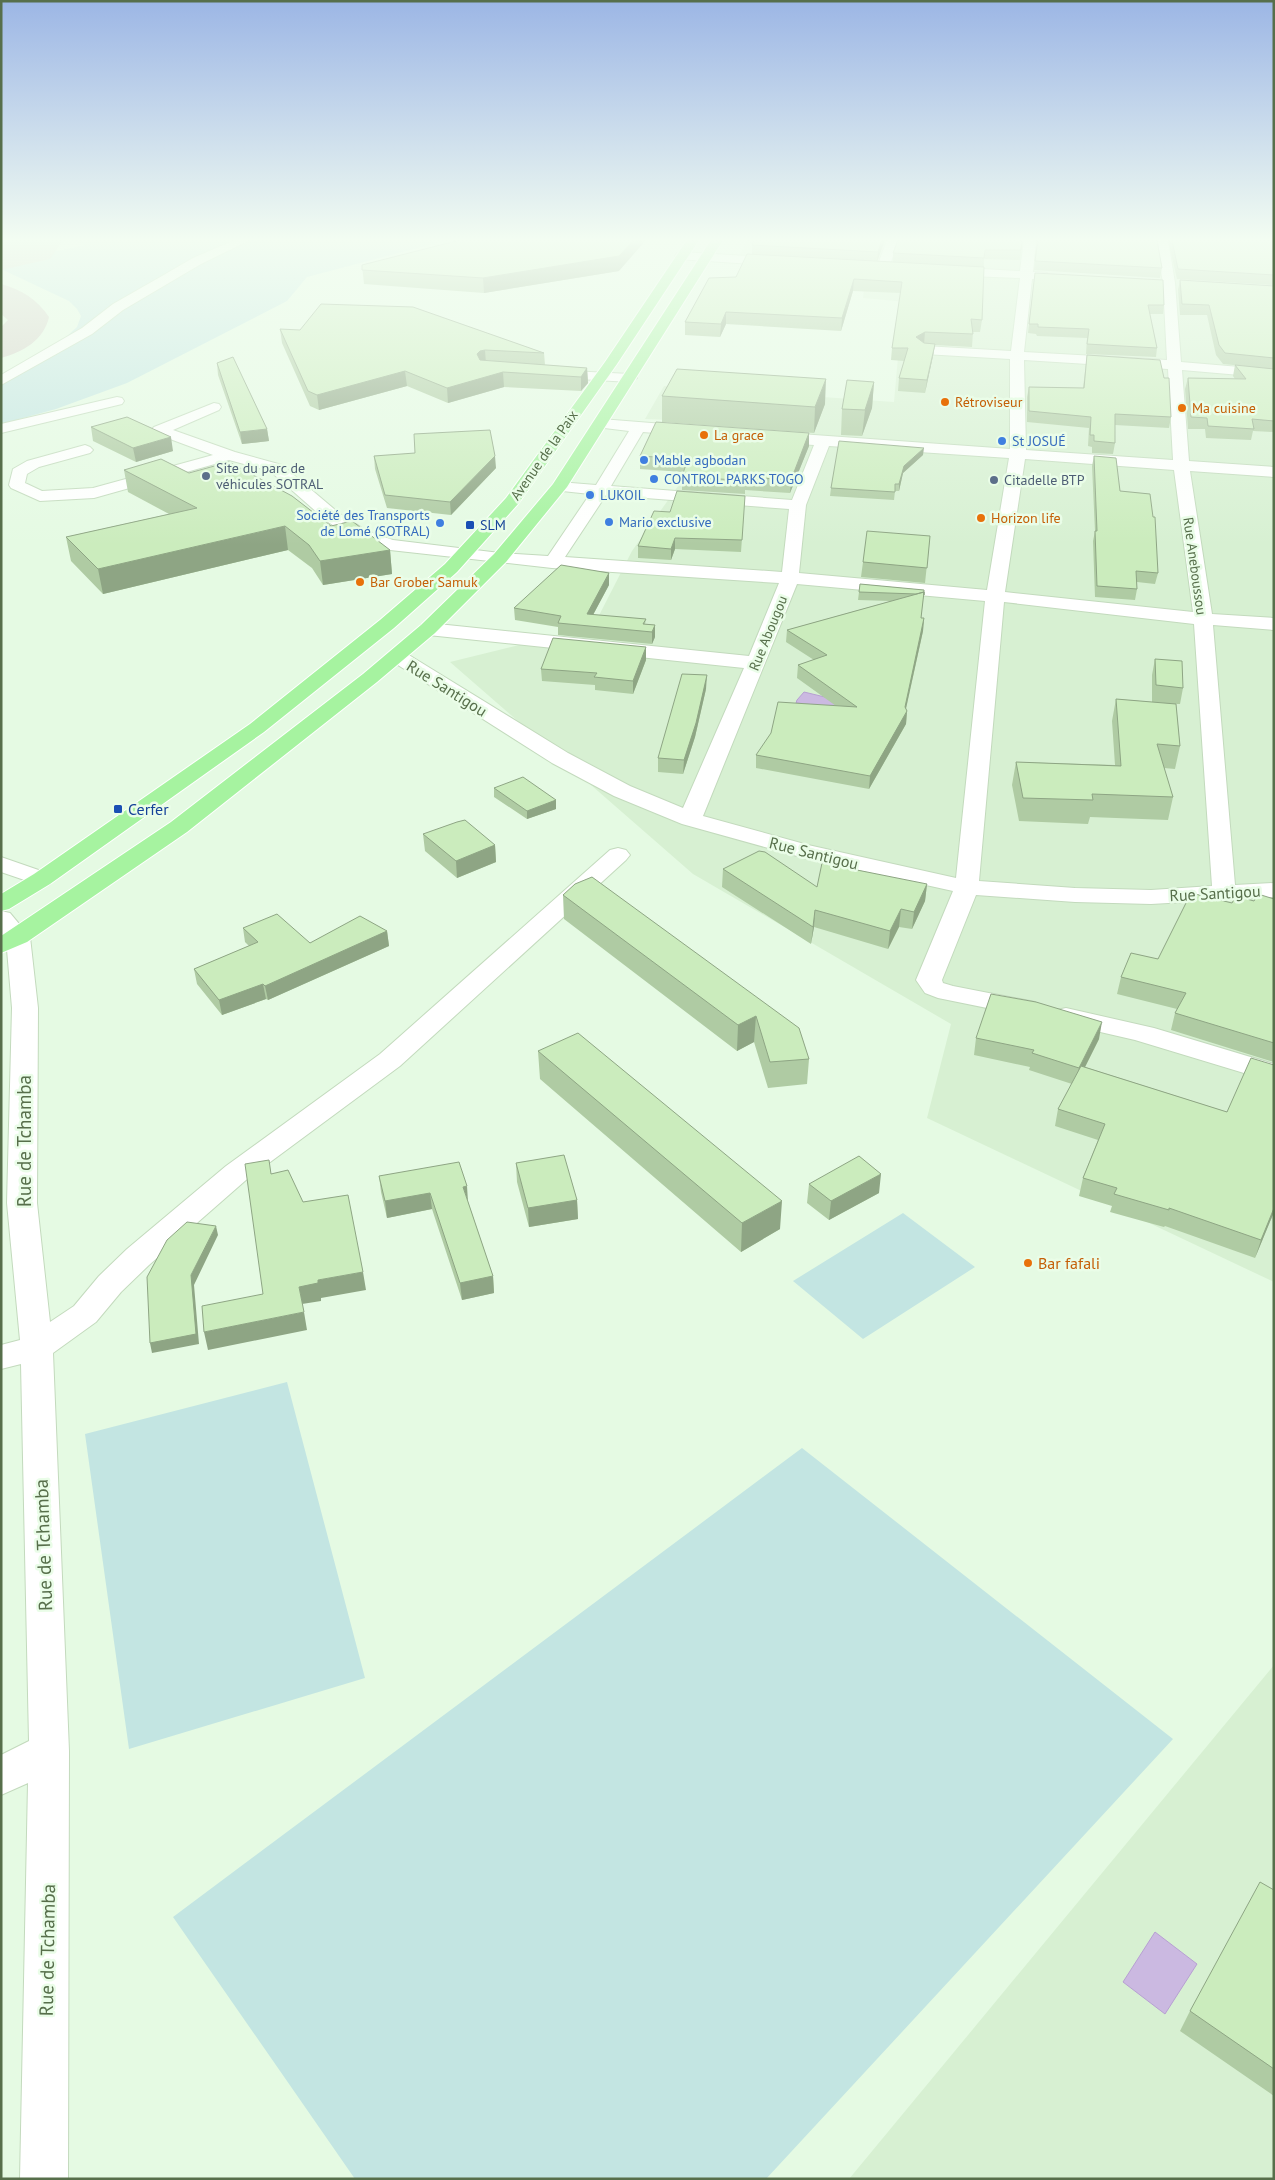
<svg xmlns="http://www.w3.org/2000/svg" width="1275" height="2180" viewBox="0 0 1275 2180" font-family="'PT Sans',sans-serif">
	<rect width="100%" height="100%" fill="#e5fae3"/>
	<!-- residential -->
	<path fill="#d7f0d2" d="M747 240H1274V1282L927 1118 951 1024 693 874 450 662 527 643 590 633 632 551 693 465 701 421 645 419 664 386 894 402 899 346 907 302 863 298 866 269 736 263Z
		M1274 1665V2179H849Z"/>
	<!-- green -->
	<path fill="#c3e5e2" d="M73 240H448L307 277 287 301 127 383 56 409 1 424V377L65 338 77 327 81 316 77 309 69 301 1 269V263L85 245Z
		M903 1213 975 1267 863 1339 793 1281Z
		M287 1382 365 1678 129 1749 85 1434Z
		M802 1448 1173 1739 766 2179H355L173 1917Z"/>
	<!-- water -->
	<path fill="#cbb9e1" stroke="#b7a0d2" d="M804 692 829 698 844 708 796 703 797 700Z
		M1155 1932 1197 1964 1165 2014 1123 1982Z"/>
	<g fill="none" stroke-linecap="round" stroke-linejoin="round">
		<!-- taxiway -->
		<path fill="#d3cec6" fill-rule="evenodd" d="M1 284C21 289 38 300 49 317 44 340 23 352 1 358V327L8 320 1 314Z"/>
		<!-- runway -->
		<path fill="#d3cec6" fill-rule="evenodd" d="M1 240H63L50 259 1 270Z"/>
		<defs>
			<path id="minor" d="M235 240H250L201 264 123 310 92 334 1 385V375L82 328 113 304 162 276 193 258Z
				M887 240H899L889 267 883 271 877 267Z
				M1024 240H1036L1033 272 1047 273 1049 276 1043 280 1032 279 1024 352 1167 360 1163 283 1156 240H1168L1175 283 1181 362 1274 370V378L1182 370 1189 461 1274 467V477L1190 471 1212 614 1274 618V630L1213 625 1235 885 1274 883V897L1151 904 1075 902 976 895 942 980 943 983 953 986 1035 1002 1039 1008 1035 1014 1026 1016 938 998 925 993 916 980 953 891 804 858 682 824 614 796 552 763 390 660 387 656 390 652 397 650 404 652 568 753 630 786 683 808 744 668 428 635 421 633 419 629 421 625 428 623 749 656 779 583 552 568 390 550 355 539 328 522 270 471 229 460 94 498 40 501 11 488 9 485 13 469 27 461 85 445 90 447 93 450 90 453 39 467 27 474 25 483 42 491 93 488 213 455 154 433 151 430 154 427 214 403 219 404 221 407 219 410 173 430 235 452 282 465 340 514 367 531 393 540 500 553 548 556 590 494 553 490 551 487 553 484 559 482 596 485 629 431 596 427 593 424 596 421 601 419 689 426 694 428 697 431 694 434 689 436 643 432 611 486 792 500 814 445 772 442 767 440 764 437 767 434 772 432 1010 449V359L924 354 917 350 924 346 1011 351 1020 278 946 275 940 271 946 267 1020 271ZM1024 360 1168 369 1173 460 1026 450ZM829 446 1009 458 987 590 799 573 806 505ZM1025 459 1174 470 1193 612 1005 592ZM606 495 789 509 782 572 565 557ZM797 584 985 601 956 878 808 845 703 816ZM1004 602 1194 624 1212 886 1151 890 1075 888 979 881Z
				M681 252 781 258 787 262 781 266 677 259 675 256 677 253Z
				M550 370 630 374 637 378 630 382 545 377 543 374 545 371Z
				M117 397 122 398 124 401 122 404 1 433V424Z
				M618 848 626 850 630 855 626 860 400 1066 246 1180 149 1265 121 1292 96 1322 53 1353 69 1751 68 2179H20L28 1783 1 1795V1755L29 1741 21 1364 1 1369V1345L20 1340 7 1203 12 1008 6 938 1 933V911L10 913 30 937 38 1008 37 1203 50 1322 74 1306 99 1276 127 1249 226 1166 380 1054 610 850Z
				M1 857 50 874 54 879 50 884 42 886 1 872Z
				M1066 1008 1154 1028 1274 1064V1082L1135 1040 1057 1022 1053 1016 1057 1010Z"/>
			<path id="major" d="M687 240H699L617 364 518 504 457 572 394 628 264 732 50 884 9 909 1 911V894L34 874 250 724 380 620 445 564 506 498 605 362Z
				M711 240H723L567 487 506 562 435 633 377 682 187 832 27 942 1 953V936L171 822 363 674 421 625 494 554 553 484Z"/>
		</defs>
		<!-- minor casing -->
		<use href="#minor" stroke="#c3dabd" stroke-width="2"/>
		<!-- major casing -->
		<use href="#major" stroke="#fff" stroke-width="2"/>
		<!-- minor -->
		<use href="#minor" fill="#fff" fill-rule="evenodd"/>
		<!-- major -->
		<use href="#major" fill="#a6f3a0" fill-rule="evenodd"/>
	</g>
	<!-- wall -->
	<path fill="#afcba3" d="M885 240 877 261 893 262V253L1023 240 1020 260 984 259 982 320 980 332H973L972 347 935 345 933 356 925 393 898 391 899 378 904 361 891 360 892 348 901 293 853 291 841 331 726 324 720 337 685 335V322L736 277 752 254V245Z
		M1037 240H1157L1162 268 1160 278 1034 270Z
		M1168 240H1274V285L1177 279Z
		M362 265 619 271 484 293 364 284Z
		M1035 273 1164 305 1163 314H1150L1157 348 1156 357 1086 354 1087 338 1037 336 1036 334 1028 333Z
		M1180 280 1274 286V369L1223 364 1216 355 1207 315H1180L1178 290Z
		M280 329 544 353 545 365 587 368 588 383 581 391 504 387 448 403 407 386 319 410 310 406 282 343Z
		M1087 355 1171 417 1169 428 1115 425V443L1113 454 1092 453V447L1088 446 1089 428 1027 422V397L1029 387 1083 388Z
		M217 363 267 429 269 441 242 444 218 375Z
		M1235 365 1274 369V432L1253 431 1251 440 1206 438 1205 429H1188L1185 389 1188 378 1235 379 1233 376Z
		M874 382 872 408 862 436 841 435 842 409Z
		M662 396 825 404 814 433 662 422Z
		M91 427 173 451 136 462 93 441Z
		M809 433V446L790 493 745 490V494L682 490V476L683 472 640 469V456Z
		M923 455 903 473 899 491H895L894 500 830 496 831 488Z
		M374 456 496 468 451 515 387 508 375 469Z
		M1094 456 1120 491 1158 573 1155 584 1137 582V589L1135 600 1095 597 1093 541 1095 531 1092 466Z
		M124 470 189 473 331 526 390 550 392 574 323 585 312 568 288 550 103 594 71 561 66 537 169 514 128 492Z
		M745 496 741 552 675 549 671 560 638 558V546L670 512Z
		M930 536 925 583 861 577 863 562Z
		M609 573V585L593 615 646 619 645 624 655 625V637L652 644 558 635V627L515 620 514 608Z
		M860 584 924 590 921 618H924L923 631 906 709 907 711 906 724 869 789 756 768V755L836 706 797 678 798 665 814 660 786 642 787 630 891 601 858 600Z
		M646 647V660L633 694 595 690V685L542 681 541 669Z
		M1155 659 1183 688 1180 704H1176L1180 746 1175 769 1164 768 1173 797 1168 820 1090 817 1088 824 1019 821 1012 785 1016 762 1115 765 1112 721 1116 699 1152 702V675Z
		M706 689 695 737 683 774 658 772V758Z
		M494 788 556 800V809L527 819 494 797Z
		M423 834 495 845 496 862 457 878 425 851Z
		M723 869 817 887 927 884 925 901 912 929 899 927 888 949 814 927 811 944 722 887Z
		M592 877 809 1059 807 1084 768 1088 754 1042 737 1051 564 919 563 895Z
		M1274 899V1062L1171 1030 1175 1013 1177 1009 1117 994 1121 977 1158 959 1232 903Z
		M243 928 310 943 387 931 389 946 268 1000 266 999 222 1015 197 984 194 969 249 946 245 942Z
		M976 1038 1099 1039 1085 1067 1227 1112 1274 1065V1212L1255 1258 1165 1226 1164 1227 1110 1212 1112 1206 1079 1196 1083 1178 1098 1140 1055 1126 1058 1109 1072 1084 1029 1070 1030 1067 974 1055Z
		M538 1051 780 1229 741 1252 540 1079Z
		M516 1163 577 1200 578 1219 529 1227 517 1182Z
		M379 1176 468 1202 493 1276 494 1293 462 1300 432 1209 387 1218 381 1192Z
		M809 1184 879 1193 829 1220 807 1203Z
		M1274 1890V2096L1180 2031 1190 2011Z"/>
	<!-- shaded-wall -->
	<path fill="#8ea584" d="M634 240H646L619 271 484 293 483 278Z
		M882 240H885L877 262 878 252Z
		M854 279 853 291 841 331 842 318Z
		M726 312V324L720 337 721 324Z
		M925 332 924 344 916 337Z
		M935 344 933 356 925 393 927 380Z
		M485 350 486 364 481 365 477 354 480 351Z
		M587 368 588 383 581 391V377Z
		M405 371 407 386 319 410 317 395Z
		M503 372 504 387 448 403 447 388Z
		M826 379 825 404 814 433 815 407Z
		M874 382 872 408 862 436 865 410Z
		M267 429 269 441 242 444 240 432Z
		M809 433V446L790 493 791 480Z
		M171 437 173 451 136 462 133 448Z
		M924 448 923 455 903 473 899 491V484L904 466Z
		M495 456 496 468 451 515 450 502Z
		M285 526 288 550 103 594 98 569Z
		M675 538V549L671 560V549Z
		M390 550 392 574 323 585 320 561Z
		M609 573V585L587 626V614Z
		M924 618 923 631 904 717 907 711 906 724 869 789 870 776 905 707Z
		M655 625V637L652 644V632Z
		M646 647V660L633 694V681Z
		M707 675 706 689 695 737 683 774 684 760Z
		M556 800V809L527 819V811Z
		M495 845 496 862 457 878 456 861Z
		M927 884 925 901 912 929 914 912Z
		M901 909 899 927 888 949 890 931Z
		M815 910 814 927 811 944Z
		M387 931 389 946 268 1000 265 986Z
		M263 984 266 999 222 1015 219 1000Z
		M756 1016 754 1042 737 1051 738 1025Z
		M1102 1022 1099 1039 1076 1085 1079 1068Z
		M881 1174 879 1193 829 1220 831 1201Z
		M467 1186 468 1202 463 1187Z
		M430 1193 432 1209 387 1218 385 1201Z
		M577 1200 578 1219 529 1227 528 1208Z
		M782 1201 780 1229 741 1252 742 1223Z
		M1274 1208V1212L1255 1258 1261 1240Z
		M216 1226 218 1235 194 1285 199 1344 152 1353 150 1343 191 1275Z
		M363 1272 366 1290 321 1298V1301L302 1304 299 1287 318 1280Z
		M493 1276 494 1293 462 1300 460 1283Z
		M304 1312 307 1330 208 1350 204 1332Z"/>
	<!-- building -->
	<path fill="#cbecbd" stroke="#8ea584" d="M460 240H634L619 256 483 278 362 270V265Z
		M754 240H882L878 252 752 245Z
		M898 240H1022L1021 250H985L984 258 893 253Z
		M1038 240H1157L1162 268 1035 261Z
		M1172 240H1274V275L1178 269Z
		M747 254 984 267 982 320 971 319 973 334 925 332 916 337 924 343 935 344 927 380 899 378 908 348H892L902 282 854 279 842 318 726 312 721 324 685 322 709 278 736 277Z
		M1035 273 1163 280 1164 305H1148L1157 348 1087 344 1089 329 1038 327V324H1029Z
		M1180 280 1274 286V358L1225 353 1219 345 1209 305 1182 304Z
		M321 304 413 307 544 353 485 350 480 351 477 354 480 360 587 368 581 377 503 372 447 388 405 371 317 395 308 391 280 329 300 330Z
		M1087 355 1160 360 1164 378H1169L1171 417 1115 414V443L1094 441V435H1090L1091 417 1029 411V387L1084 388Z
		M233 357 267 429 240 432 217 363Z
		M1235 365 1274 369V421L1252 419 1254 429 1208 426 1207 418 1191 417 1188 378 1246 379Z
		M677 369 826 379 815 407 662 396Z
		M847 380 874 382 865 410 842 409Z
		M127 417 171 437 133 448 91 427Z
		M656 422 809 433 791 480 746 477V481L682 476 688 459 640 456Z
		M490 430 495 456 450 502 385 495 374 456 415 453 414 434Z
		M839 441 924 448 904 466 899 484H895V492L831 488Z
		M1094 456 1116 458 1120 491 1150 494 1153 517H1155L1158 573 1136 571 1137 589 1097 586 1095 531H1097Z
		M161 459 189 473 229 462 292 496 331 526 352 521 390 550 320 561 309 545 285 526 98 569 66 537 197 508 124 470Z
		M677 491 745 496 742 540 675 538 671 549 638 546 654 511 670 512Z
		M867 531 930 536 927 568 863 562Z
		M561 565 609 573 587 614 646 619 643 624 655 625 652 632 558 623 561 616 514 608Z
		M860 584 924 590V595V592L916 594 859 592Z
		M924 592 921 618H924L905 707 907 711 870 776 756 755 771 733 778 702 857 707 798 665 827 655 787 630Z
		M553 638 646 647 633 681 594 677 597 673 541 669Z
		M1155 659 1182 661 1183 688 1156 685Z
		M682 674 707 675 696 723 684 760 658 758Z
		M1116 699 1176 704 1180 746 1157 744 1173 797 1092 794 1093 800 1023 798 1016 762 1121 766Z
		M523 777 556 800 527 811 494 788Z
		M465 820 495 845 456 861 423 834 457 822Z
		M759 851 765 852 817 887 822 863 927 884 914 912 901 909 890 931 815 910 813 927 723 869Z
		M592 877 799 1028 809 1059 770 1062 756 1016 738 1025 563 895 575 884Z
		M1191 893 1232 903 1236 896 1254 901 1258 894 1274 899V1043L1175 1013 1186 993 1121 977 1131 953 1158 959Z
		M277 914 310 943 360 916 387 931 265 986 263 984 219 1000 194 969 258 942 243 928Z
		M991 994 1036 1002 1102 1022 1079 1068 1032 1053 1034 1050 976 1038Z
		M578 1033 782 1201 742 1223 538 1051Z
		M1251 1058 1274 1065V1208L1261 1240 1169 1208V1210L1114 1194 1117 1188 1083 1178 1105 1124 1058 1109 1081 1066 1227 1112Z
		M564 1155 577 1200 528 1208 516 1163Z
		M859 1156 881 1174 831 1201 809 1184Z
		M269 1160 271 1174 288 1170 303 1202 348 1195 363 1272 318 1280V1283L299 1287 304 1312 204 1332 202 1306 263 1294 245 1164Z
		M459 1162 467 1186 463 1187 493 1276 460 1283 430 1193 385 1201 379 1176Z
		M187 1222 216 1226 191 1275 196 1334 150 1343 147 1277 167 1240Z
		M1260 1882 1274 1890V2069L1190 2011Z"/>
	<!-- sky -->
	<linearGradient id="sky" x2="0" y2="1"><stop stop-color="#9cb6e5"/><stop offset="0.44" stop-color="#f3fdf2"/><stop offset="1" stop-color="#f3fdf2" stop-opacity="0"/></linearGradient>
	<rect width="1275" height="545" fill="url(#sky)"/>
	<!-- markers -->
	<g fill="#e8710a" stroke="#eafde8" stroke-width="2">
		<circle cx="945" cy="402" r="5"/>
		<circle cx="1182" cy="408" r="5"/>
		<circle cx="704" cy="435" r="5"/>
		<circle cx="981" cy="518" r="5"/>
		<circle cx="360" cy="582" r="5"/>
		<circle cx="1028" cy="1263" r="5"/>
	</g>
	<g fill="#3f7fe0" stroke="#eafde8" stroke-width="2">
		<circle cx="1002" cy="441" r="5"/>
		<circle cx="644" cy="460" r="5"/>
		<circle cx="654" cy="479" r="5"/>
		<circle cx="590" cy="495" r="5"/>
		<circle cx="609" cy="522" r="5"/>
		<circle cx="440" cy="523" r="5"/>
	</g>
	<g fill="#5c6f8a" stroke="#eafde8" stroke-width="2">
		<circle cx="206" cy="476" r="5"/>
		<circle cx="994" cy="480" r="5"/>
	</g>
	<g fill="#1a4fb4" stroke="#eafde8" stroke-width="2">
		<rect x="465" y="520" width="10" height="10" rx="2.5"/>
		<rect x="113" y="804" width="10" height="10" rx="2.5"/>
	</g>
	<g text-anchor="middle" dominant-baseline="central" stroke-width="5" stroke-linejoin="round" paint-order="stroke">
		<!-- far-food labels -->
		<g font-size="14" fill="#c56008" stroke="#eafde8" text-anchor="start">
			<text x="955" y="402">Rétroviseur</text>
			<text x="1192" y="408">Ma cuisine</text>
			<text x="714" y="435">La grace</text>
			<text x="991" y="518">Horizon life</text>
			<text x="370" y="582">Bar Grober Samuk</text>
		</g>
		<!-- far-shop labels -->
		<g font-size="14" fill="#366cbe" stroke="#eafde8" text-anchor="start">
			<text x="1012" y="441">St JOSUÉ</text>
			<text x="654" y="460">Mable agbodan</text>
			<text x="664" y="479">CONTROL PARKS TOGO</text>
			<text x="600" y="495">LUKOIL</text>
			<text x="430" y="515" text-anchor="end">Société des Transports<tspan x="430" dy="16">de Lomé (SOTRAL)</tspan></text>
			<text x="619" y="522">Mario exclusive</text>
		</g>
		<!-- far-street labels -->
		<g font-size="14" fill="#576f4b" stroke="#eafde8">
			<text transform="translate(544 455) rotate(-55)">Avenue de la Paix</text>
			<text transform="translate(1195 566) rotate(82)">Rue Aneboussou</text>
			<text transform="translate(768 633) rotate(-68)">Rue Abougou</text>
		</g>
		<!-- far-service labels -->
		<g font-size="14" fill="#4e5e75" stroke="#eafde8" text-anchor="start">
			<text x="216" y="468">Site du parc de<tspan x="216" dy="16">véhicules SOTRAL</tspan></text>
			<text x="1004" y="480">Citadelle BTP</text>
		</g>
		<!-- far-transit labels -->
		<g font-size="14" fill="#164399" stroke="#eafde8" text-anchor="start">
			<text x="480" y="525">SLM</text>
		</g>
		<!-- street labels -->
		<g font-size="16" fill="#576f4b" stroke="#eafde8">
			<text transform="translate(447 688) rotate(32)">Rue Santigou</text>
			<text transform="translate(814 853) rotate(14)">Rue Santigou</text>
			<text transform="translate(1215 893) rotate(-3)">Rue Santigou</text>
		</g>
		<!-- transit labels -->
		<g font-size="16" fill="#164399" stroke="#eafde8" text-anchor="start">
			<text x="128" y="809">Cerfer</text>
		</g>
		<!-- food labels -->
		<g font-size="16" fill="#c56008" stroke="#eafde8" text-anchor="start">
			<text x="1038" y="1263">Bar fafali</text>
		</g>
		<!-- near-street labels -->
		<g font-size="19" fill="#576f4b" stroke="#eafde8">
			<text transform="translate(24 1141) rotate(-90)">Rue de Tchamba</text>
			<text transform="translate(43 1545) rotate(-92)">Rue de Tchamba</text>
			<text transform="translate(47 1950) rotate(-89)">Rue de Tchamba</text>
		</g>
	</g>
	<!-- border -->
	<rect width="1275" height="2180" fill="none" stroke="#576f4b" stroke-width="5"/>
</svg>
